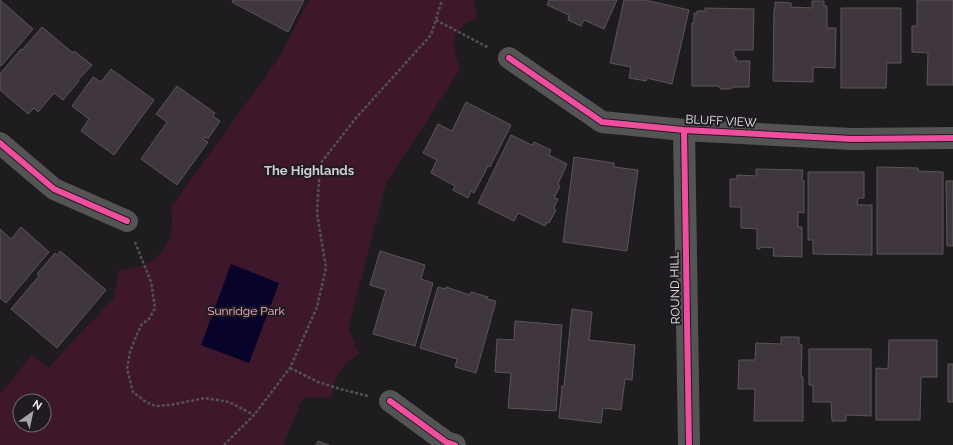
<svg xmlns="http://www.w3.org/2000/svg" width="953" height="445" viewBox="0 0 953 445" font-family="Raleway,sans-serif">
	<rect width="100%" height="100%" fill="#1e1c1f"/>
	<!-- green -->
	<path fill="#3e182a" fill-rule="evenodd" d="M309 0H473L477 18C450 28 451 45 460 69L386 184 348 328 359 354C343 363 333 378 332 397L303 398 283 445H0V394L32 355 48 368 114 298 119 270C157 268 177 245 171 207L278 59ZM20 401H44V425H20Z"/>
	<!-- water -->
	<path fill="#07032b" d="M231 264 279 283 249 363 201 345Z"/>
	<!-- building -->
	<path fill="#40363e" stroke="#585659" d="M0 0 33 29 1 66 0 65Z
		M233 0H304L288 32 232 2Z
		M549 0H617L604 29 584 20 581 26 568 20 569 15 547 5Z
		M624 0H645L689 10 672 84 647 78 646 81 629 78 631 67 610 63Z
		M917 0H953V85H927L928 53 912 52V26H917Z
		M812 1H824V6H827V28H836L835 68 813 67V82L773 81 774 9H775V2L791 3V7L812 8Z
		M705 8 754 9 753 50H734V57H736V61H750L749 87H734L730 89H721L718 86H692V23H694V13L697 14V11H705Z
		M841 8H901V63H887L886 88H841Z
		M42 27 73 53 74 51 92 65 78 80 79 81 63 100 54 93 38 112 34 108 28 114 0 90V74L21 49 22 50Z
		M111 69 154 100 114 155 81 131 89 119 72 106 93 77 101 82Z
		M177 86 215 113 213 116 220 121 208 139 205 137 203 139 208 142 177 185 141 159 167 122 156 114Z
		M466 102 511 125 490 167 488 166 474 193 471 191 468 198 453 190 455 186 431 173 437 160 423 153 438 124 452 131Z
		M511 135 532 145 534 142 551 150 549 155 567 164 558 184 560 186 554 198 558 199 554 208 556 210 549 223 547 222 545 226 518 213 514 221 478 203Z
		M574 157 614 163V167L638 170 627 251 563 242Z
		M877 167 918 168V171L943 172V254H877Z
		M756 169 803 170 802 180 804 181V213L798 212V227H802V257L773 256 774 248 760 247V249H757V229L741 228V207H730V179H737V175L756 176Z
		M808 172H864V198H858L857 205H872V255L813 254V240H808Z
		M946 181H953V246H947Z
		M21 227 49 252 6 303 0 298V229L11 239Z
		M60 251 106 290 57 348 11 309 39 276 37 274 55 253 57 255Z
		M380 251 425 265 421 279 433 283 415 346 373 334 386 290 370 285Z
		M438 287 445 289 446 287 470 295 471 292 488 297 487 299 496 301 476 373 455 367 457 359 420 348Z
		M572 309 592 312 589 340 635 345 632 380 625 379 621 410 603 408 601 423 559 418 562 386H564Z
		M515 321 562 325 556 411 508 408 511 373 495 372 497 339 514 340Z
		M781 337H799V344L802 345 801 377H803V421H754L755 389H738L739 360H755L756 343 781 344Z
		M889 340H937V377H921L920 420H876V368L888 369Z
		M809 349H871V416L846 415V421H832L831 402H813V385H809Z
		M948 364H953V402H948Z
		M318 441 329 445H316Z"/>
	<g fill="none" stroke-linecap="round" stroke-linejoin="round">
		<!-- path -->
		<path stroke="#525153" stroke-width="2.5" stroke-dasharray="3 2" stroke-linecap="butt" d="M436 20 489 48
			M135 242 151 282 155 308 149 319 142 324 137 334 130 352 127 369 133 392 146 402 155 406 170 405 205 398 229 402 254 415
			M290 368 318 382 340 389 368 396
			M224 445 254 415 290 368 317 307 326 268 317 213 320 164 356 118 431 35 442 0"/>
		<!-- minor -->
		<path stroke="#545455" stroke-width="22" d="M509 58 602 122 684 130 852 139 953 138
			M684 130 689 445
			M0 143 54 189 127 221
			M390 401 446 442 455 445"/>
		<defs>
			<path id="cycleway" d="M509 58 602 122 684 130 852 139 953 138
				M684 130 689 445
				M0 143 54 189 127 221
				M390 401 446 442 455 445"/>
		</defs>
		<!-- cycleway casing -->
		<use href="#cycleway" stroke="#1f1b20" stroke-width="8"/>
		<!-- cycleway -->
		<use href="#cycleway" stroke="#ef4d9e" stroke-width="6"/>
	</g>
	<g text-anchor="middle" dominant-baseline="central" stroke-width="4" stroke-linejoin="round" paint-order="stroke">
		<!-- street labels -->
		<g font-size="12" fill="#eeebef" stroke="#1f1b20">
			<text transform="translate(721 121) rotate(3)">BLUFF VIEW</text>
			<text transform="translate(675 288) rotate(-91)">ROUND HILL</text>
		</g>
		<!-- park labels -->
		<g font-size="12" fill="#fdb5d3" stroke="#1f1b20">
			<text x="246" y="311">Sunridge Park</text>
		</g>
		<!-- neighbourhood labels -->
		<g font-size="13" font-weight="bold" fill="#d2cdd4" stroke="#1f1b20">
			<text x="309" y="170">The Highlands</text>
		</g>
	</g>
	<!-- north arrow -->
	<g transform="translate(32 413) rotate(33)"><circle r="19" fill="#1f1b20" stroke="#726e73"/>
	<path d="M0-3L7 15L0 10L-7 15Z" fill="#a5a3a6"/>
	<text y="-6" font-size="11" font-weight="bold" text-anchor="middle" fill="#eeebef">N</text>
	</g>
</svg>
